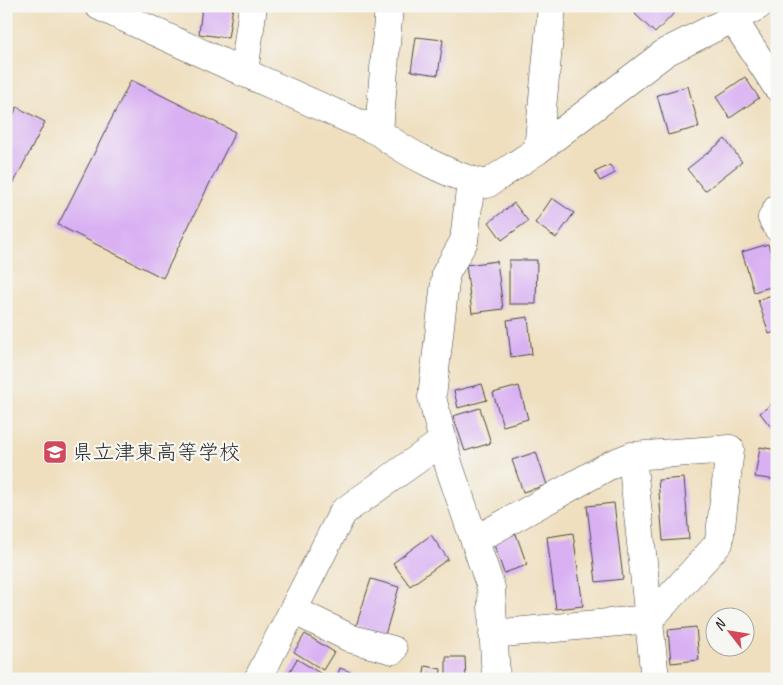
<svg xmlns="http://www.w3.org/2000/svg" width="783" height="685" viewBox="0 0 783 685" font-family="Caveat,'Klee One',sans-serif">
	<rect width="100%" height="100%" fill="#f6f6f2"/>
	<filter id="ink" filterUnits="userSpaceOnUse"><feTurbulence type="fractalNoise" baseFrequency=".02" numOctaves="2"/><feDisplacementMap in="SourceGraphic" scale="10" xChannelSelector="R" yChannelSelector="G"/><feConvolveMatrix kernelMatrix="1 2 1 2 8 2 1 2 1" color-interpolation-filters="sRGB"/></filter>
	<filter id="wash" filterUnits="userSpaceOnUse"><feTurbulence type="fractalNoise" baseFrequency=".0096" numOctaves="4" result="noise"/><feDisplacementMap in="SourceGraphic" scale="20" xChannelSelector="R" yChannelSelector="G"/><feGaussianBlur stdDeviation="1.12" result="paint"/><feColorMatrix in="noise" values="0 0 0 0 0 0 0 0 0 0 0 0 0 0 0 0 0 1.4 0 .05"/><feComposite in="paint" operator="in"/></filter>
	<g filter="url(#wash)">
		<rect width="100%" height="100%" fill="#efdfbf"/>
		<g id="blocks">
			<!-- building -->
			<path fill="#d9b1f3" d="M202 6H233L228 38 199 34Z
				M643 6H681L655 33 635 14Z
				M416 37 443 40 438 75 411 71Z
				M745 77 759 98 730 118 716 97Z
				M131 80 235 132 163 278 58 225Z
				M688 86 699 127 668 135 657 95Z
				M17 107 45 122 6 198V129Z
				M725 139 742 162 705 191 687 169Z
				M610 165 615 173 600 181 595 172Z
				M552 198 574 213 556 238 535 223Z
				M514 203 528 221 502 240 489 222Z
				M768 244 777 272V285L754 292 742 252Z
				M509 260H537L536 304H509Z
				M497 261 503 309 472 313 466 265Z
				M777 293V331L769 334 758 300Z
				M528 317 532 354 511 357 507 320Z
				M482 384 487 400 458 408 454 391Z
				M519 386 528 419 503 426 493 393Z
				M777 400V429L774 431 760 413Z
				M480 408 491 443 465 451 453 416Z
				M760 447 777 450V480L755 477Z
				M536 452 547 485 523 492 512 460Z
				M684 478 689 539 663 541 658 480Z
				M614 503 623 579 596 582 587 506Z
				M573 533 583 606 556 609 547 537Z
				M516 534 527 565 504 573 493 542Z
				M431 535 448 559 410 586 393 563Z
				M371 579 399 587 385 635 356 626Z
				M696 627 699 660 671 663 668 630Z
				M305 634 334 652 323 670 294 652Z
				M446 657H465L466 679H446Z
				M297 659 323 675 320 679H292L287 676Z
				M425 666 441 669 440 679H423Z
				M340 668 368 679H336Z"/>
		</g>
	</g>
	<g filter="url(#ink)">
		<use href="#blocks" fill-opacity="0" stroke="#484641" stroke-width="1"/>
		<g fill="none" stroke-linecap="round" stroke-linejoin="round">
			<defs>
				<path id="minor" d="M99 6C192 49 285 92 379 132 404 152 456 179 487 184L538 150 666 52 758 6
					M733 19 777 87
					M244 73 253 6
					M379 132 389 6
					M538 150 552 6
					M471 181 464 241 446 273 432 397 449 466 491 588 496 679
					M777 209 772 218 777 227
					M632 456 655 679
					M475 540 612 464 632 456 730 449 719 543 650 619 493 634
					M293 610 352 639 393 650
					M258 679 343 512 443 441"/>
			</defs>
			<!-- minor casing -->
			<use href="#minor" stroke="#484641" stroke-width="29"/>
			<!-- minor -->
			<use href="#minor" stroke="#fff" stroke-width="28"/>
		</g>
	</g>
	<!-- icons -->
	<defs>
		<symbol id="school-square" viewBox="-11 -11 22 22"><rect x="-9" y="-9" width="18" height="18" rx="4" fill="#d1495b" stroke="#f6f6f2"/><path d="M0-5L7-2L0 1L-7-2ZM-4 1L0 2.5L4 1V4Q0 6-4 4Z" fill="#fff"/></symbol>
	</defs>
	<g fill-rule="evenodd">
		<use href="#school-square" x="41" y="438" width="28" height="28"/>
	</g>
	<g text-anchor="middle" dominant-baseline="central" stroke-width="4.5" stroke-linejoin="round" paint-order="stroke">
		<!-- poi labels -->
		<g font-size="21" fill="#2b2b2b" stroke="#f6f6f2" text-anchor="start">
			<text x="72" y="452">県立津東高等学校</text>
		</g>
	</g>
	<!-- margin -->
	<rect width="783" height="685" fill="none" stroke="#f6f6f2" stroke-width="25"/>
	<!-- north arrow -->
	<g transform="translate(730 632) rotate(301)"><circle r="24" fill="#f6f6f2" stroke="#a5a5a2"/>
	<path d="M0-4L9 19L0 12L-9 19Z" fill="#d1495b"/>
	<text y="-8" font-size="14" font-weight="bold" text-anchor="middle" fill="#2b2b2b">N</text>
	</g>
</svg>
